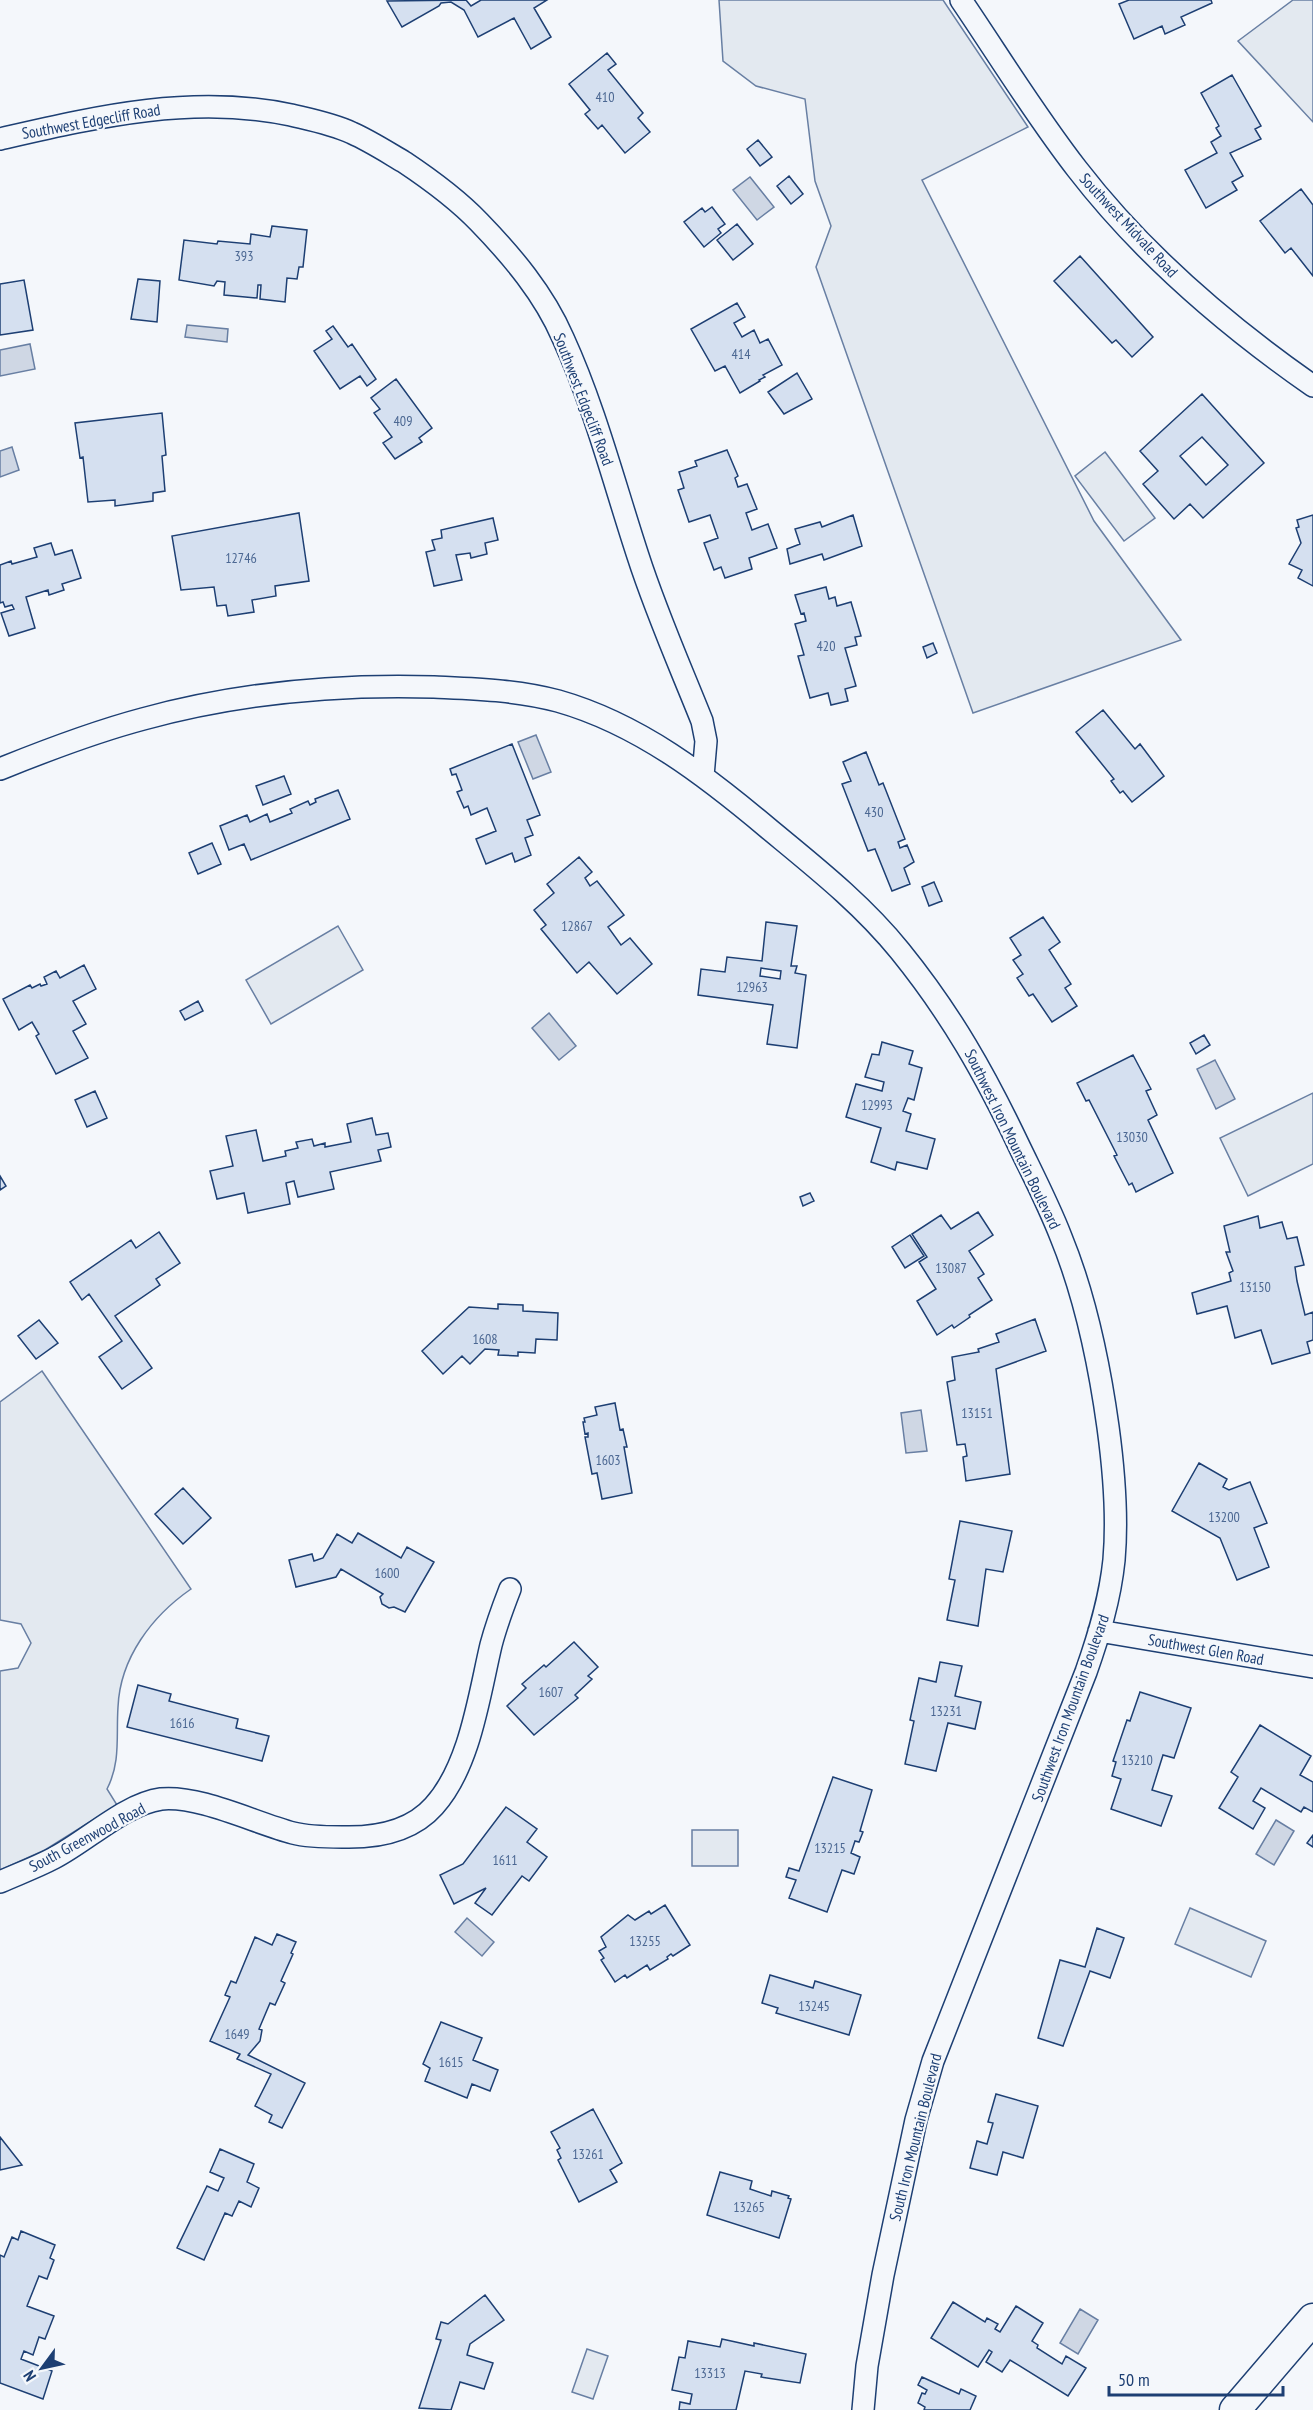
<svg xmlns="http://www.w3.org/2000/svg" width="1313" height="2410" viewBox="0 0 1313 2410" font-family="'PT Sans Narrow',sans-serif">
	<rect width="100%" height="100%" fill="#f4f7fb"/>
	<!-- green -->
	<path fill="#e3e9f0" stroke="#687fa3" stroke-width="1.5" d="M719 0H943L1028 127 922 180 1094 521 1181 640 973 713 816 267 831 226 815 181 805 99 756 86 723 61Z
		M1293 0H1313V122L1238 41Z
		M1105 452 1155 518 1124 541 1075 476Z
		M338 926 363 970 271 1024 246 980Z
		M1313 1093V1164L1248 1196 1220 1138Z
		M42 1371 191 1589C152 1616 120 1658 118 1707 116 1736 121 1762 107 1789L117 1805 45 1850 0 1870V1671L18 1668 31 1643 21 1624 0 1620V1402Z
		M692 1830H738V1866H692Z
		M1190 1908 1266 1941 1251 1977 1175 1944Z
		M587 2349 608 2356 593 2399 572 2392Z"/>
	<!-- water -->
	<path fill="#cfd7e4" stroke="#687fa3" stroke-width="1.5" d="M750 177 774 207 757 220 733 190Z
		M187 325 228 329 227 342 185 337Z
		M30 344 35 369 0 376V350Z
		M12 447 19 470 0 477V451Z
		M536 735 551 772 533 779 518 742Z
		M549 1013 576 1046 559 1060 532 1028Z
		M1215 1060 1235 1099 1216 1109 1197 1069Z
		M921 1410 927 1451 906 1453 901 1413Z
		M1276 1820 1294 1831 1274 1865 1256 1854Z
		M467 1918 494 1942 482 1956 455 1932Z
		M1080 2309 1098 2320 1078 2354 1060 2343Z"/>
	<!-- building -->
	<path fill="#d5e0f0" stroke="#1d3f73" stroke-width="1.5" fill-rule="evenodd" d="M466 0 471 6 481 0H547L534 8 551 37 531 49 514 18 478 37 464 10 451 2 441 3 439 6 402 27 387 1Z
		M1129 0H1211L1212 3 1181 17 1185 25 1165 34 1162 26 1134 39 1119 4Z
		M607 53 616 64 608 70 643 113 638 118 650 132 625 153 602 125 598 129 585 114 590 110 569 84Z
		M1232 75 1261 126 1255 129 1261 139 1230 153 1243 176 1232 182 1237 190 1206 208 1185 170 1217 153 1211 142 1221 136 1216 128 1219 126 1201 93Z
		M758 140 772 157 760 166 747 149Z
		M789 176 803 194 791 204 777 186Z
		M1301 189 1313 205V276L1291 248 1285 253 1260 221Z
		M712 207 725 224 718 229 721 233 704 247 684 222 702 208 705 212Z
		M737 224 753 244 733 260 717 240Z
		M272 226 307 230 303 267H299L297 279 287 278 285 302 260 299 261 285H258L257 298 224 295 225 282 217 281 214 286 179 280 184 240 217 244 218 241 250 244 251 234 270 237Z
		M1080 256 1153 337 1132 357 1116 340 1112 343 1054 281Z
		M138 279 160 281 157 322 131 319Z
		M24 280 33 330 0 335V284Z
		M737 303 745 317 734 323 742 337 754 330 760 343 768 339 782 365 763 375 765 377 759 380 760 381 740 393 725 366 715 371 691 329Z
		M333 326 348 347 352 344 376 379 367 386 360 376 340 389 314 351 332 339 326 331Z
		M797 373 812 399 784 414 768 392Z
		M396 379 432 428 419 438 422 442 395 459 383 443 392 437 374 413 380 409 371 398Z
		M1202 394 1264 463 1203 518 1190 504 1174 519 1143 484 1158 471 1140 451ZM1202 437 1228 465 1206 485 1180 456Z
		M162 413 166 455 162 456 165 491 153 493V501L115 506V500L88 502 83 457 80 458 75 423Z
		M727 450 738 476 735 478 738 487 747 484 757 509 746 513 752 530 768 524 777 548 749 558 752 569 725 578 721 567 714 570 704 543 718 538 710 515 689 522 678 490 684 488 679 472 697 466 695 461Z
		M299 513 309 581 275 586 276 596 252 600 254 612 228 616 226 605 217 606 214 587 181 590 172 536Z
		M853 515 862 546 824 560 822 554 790 564 787 549 800 544 795 529 820 522 822 527Z
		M1313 515V586L1298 578 1302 570 1289 564 1301 543 1296 528 1299 527 1297 520Z
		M493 518 498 540 485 543 487 554 471 558 470 553 456 555 462 580 434 586 426 552 435 550 432 540 442 538 441 530Z
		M51 543 55 555 72 550 81 578 62 584 64 590 49 595 48 590 26 597 35 628 9 636 1 613 14 609 12 605 5 607 3 602 0 603V565L11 561 12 564 37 557 34 548Z
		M826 587 829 599 835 597 837 606 851 602 861 636 855 637 857 645 845 648 856 686 845 689 848 701 831 705 828 693 810 698 798 656 804 655 795 624 806 621 804 613 801 614 795 595Z
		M933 643 937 653 927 658 923 647Z
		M1103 710 1135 749 1140 744 1164 776 1132 802 1123 791 1120 793 1111 781 1114 779 1076 732Z
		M512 744 540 815 527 820 533 835 525 838 531 855 515 862 512 853 486 864 476 839 496 831 487 808 471 815 468 806 464 808 457 792 462 790 456 774 452 775 450 769Z
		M866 752 879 785 883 783 905 839 898 842 900 848 907 845 914 862 904 868 910 884 892 891 875 849 868 851 842 784 851 781 843 762Z
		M284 776 291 794 263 805 256 786Z
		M338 790 350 819 251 860 244 844 229 850 220 826 247 815 250 822 267 814 270 822 292 813 290 809 308 801 310 805 316 802 315 799Z
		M212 843 221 864 198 874 189 853Z
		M579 857 592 872 585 878 590 886 597 881 624 915 608 927 621 945 630 938 652 964 617 994 589 962 577 973 541 929 546 925 534 910 554 893 547 884Z
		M934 882 942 901 929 906 922 887Z
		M1043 917 1060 942 1049 950 1071 984 1065 988 1077 1006 1052 1022 1033 994 1029 996 1017 978 1023 974 1013 960 1021 955 1010 938Z
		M766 922 797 926 791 966H797L795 973 806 975 797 1048 767 1044 773 1005 698 995 701 969 725 972 727 957 762 961ZM761 968 781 971 780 979 760 976Z
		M84 965 96 989 73 1001 86 1024 73 1031 88 1058 56 1074 36 1036 39 1034 32 1022 19 1030 3 999 30 985 32 988 40 984 41 986 47 984 44 977 56 971 60 978Z
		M198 1001 203 1011 185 1020 180 1011Z
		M1204 1035 1210 1045 1196 1054 1190 1043Z
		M882 1042 913 1051 909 1064 922 1068 914 1100 908 1098 903 1111 911 1114 906 1131 935 1139 927 1169 897 1162 895 1170 871 1162 881 1128 846 1117 856 1084 882 1091 884 1082 865 1077 872 1054 879 1055Z
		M1133 1055 1151 1089 1146 1091 1157 1115 1148 1120 1173 1173 1136 1192 1132 1183 1129 1185 1114 1156 1117 1155 1089 1100 1086 1101 1077 1083Z
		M95 1091 107 1118 87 1127 75 1100Z
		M372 1118 376 1135 388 1133 391 1147 378 1150 381 1161 330 1172 334 1189 298 1197 294 1181 286 1183 290 1204 248 1213 244 1193 217 1199 210 1171 233 1166 226 1136 256 1130 263 1161 286 1156 285 1151 298 1148 296 1142 312 1139 314 1146 325 1143V1147L351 1142 347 1124Z
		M0 1176 6 1186 0 1190Z
		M810 1193 814 1201 803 1206 800 1197Z
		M978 1212 993 1235 969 1251 984 1274 978 1278 992 1300 969 1315 970 1317 954 1328 952 1325 937 1335 917 1301 936 1289 919 1262 927 1257 912 1234 941 1215 951 1229Z
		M1258 1216 1260 1228 1282 1222 1287 1239 1297 1237 1304 1265 1295 1267 1297 1281 1305 1315 1313 1312V1340L1307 1342 1310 1353 1272 1364 1261 1330 1235 1338 1227 1306 1197 1314 1192 1293 1231 1281 1229 1273 1233 1271 1226 1252H1230L1224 1226Z
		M159 1232 180 1263 156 1279 160 1285 115 1316 152 1368 122 1389 99 1357 122 1341 89 1294 82 1300 70 1282 131 1240 136 1248Z
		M910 1235 924 1256 905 1268 892 1247Z
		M498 1304 523 1305V1311L558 1313 557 1340 536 1339 535 1353 518 1352V1356L498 1355 499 1350 485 1349 470 1364 462 1356 443 1374 422 1351 469 1307 498 1309Z
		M1035 1319 1046 1351 996 1369 1010 1474 966 1481 963 1457 967 1456 965 1444 957 1445 947 1382 955 1380 952 1357 979 1352 978 1349 999 1342 996 1334Z
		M39 1320 58 1343 36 1359 18 1336Z
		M615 1403 620 1430 623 1429 627 1447H624L632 1493 602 1499 597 1473 592 1474 585 1437H588V1433L585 1434 583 1422H585L584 1418 597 1415 595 1407Z
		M1199 1463 1227 1479 1223 1487 1229 1490 1250 1482 1267 1523 1254 1528 1269 1567 1237 1580 1220 1538 1172 1511Z
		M183 1488 211 1518 183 1544 155 1514Z
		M960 1521 1012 1531 1003 1572 986 1569 978 1626 947 1620 955 1580 949 1579Z
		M358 1533 401 1558 407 1547 434 1562 405 1612 394 1607 389 1608 382 1604 380 1597 383 1594 341 1569 336 1577 296 1587 289 1560 312 1554 314 1561 323 1558 337 1534 352 1543Z
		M574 1642 598 1667 588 1676 592 1679 575 1695 578 1698 534 1735 507 1706 526 1688 522 1684 544 1665 546 1667Z
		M940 1662 962 1666 955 1696 981 1702 975 1729 948 1723 936 1771 905 1764 914 1721 910 1720 919 1678 936 1682Z
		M138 1685 171 1694 169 1701 238 1719 236 1728 269 1736 262 1761 127 1727Z
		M1140 1692 1191 1708 1174 1758 1163 1755 1152 1790 1172 1796 1161 1826 1111 1809 1121 1779 1112 1776 1116 1762 1113 1761 1127 1720 1130 1721Z
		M1260 1725 1311 1756 1300 1775 1313 1782V1812L1304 1807 1301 1812 1261 1788 1253 1801 1265 1808 1253 1829 1219 1808 1238 1777 1231 1772Z
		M833 1777 872 1790 860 1831 863 1832 859 1842 855 1841 851 1853 860 1857 854 1874 842 1870 827 1912 789 1898 796 1880 786 1877 789 1868 799 1871Z
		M506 1807 537 1829 527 1842 547 1857 529 1881 522 1876 492 1915 475 1903 486 1888 454 1904 440 1875 463 1864Z
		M1313 1835V1847L1307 1843Z
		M665 1905 690 1945 673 1956 671 1954 667 1957 668 1959 650 1970 647 1965 627 1978 625 1975 615 1982 601 1960 604 1958 599 1951 606 1947 601 1937 628 1915 635 1920 649 1911 651 1914Z
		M1097 1928 1124 1938 1110 1978 1090 1971 1063 2046 1038 2038 1060 1960 1085 1967Z
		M277 1934 296 1942 291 1953 293 1954 281 1981 285 1983 275 2005 270 2003 259 2029 262 2030 260 2041 248 2055 305 2083 282 2128 269 2122 272 2115 255 2106 271 2074 237 2059 240 2054 210 2041 230 1997 225 1995 231 1981 236 1983 255 1937 272 1945Z
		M770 1975 813 1988 815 1981 861 1995 849 2035 776 2013 778 2008 762 2003Z
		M441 2022 482 2038 473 2060 498 2070 490 2091 472 2084 467 2098 425 2081 430 2068 423 2064Z
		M996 2094 1038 2106 1023 2158 1003 2152 997 2175 970 2168 977 2141 987 2144 993 2123 988 2122Z
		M593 2109 622 2163 610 2170 617 2182 579 2202 558 2160 561 2158 557 2150 560 2148 551 2132Z
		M0 2137 22 2165 0 2170Z
		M220 2149 254 2164 247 2182 259 2188 251 2207 239 2201 232 2216 225 2213 204 2260 177 2248 207 2186 218 2191 224 2178 210 2172Z
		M720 2172 752 2181 750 2189 771 2196 772 2191 789 2196 788 2198 791 2199 779 2238 707 2215Z
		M21 2231 55 2245 50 2258 54 2260 47 2279 39 2276 27 2306 54 2316 45 2339 39 2337 33 2355 24 2351 21 2359 52 2371 43 2399 0 2383V2255L4 2257 12 2237 18 2240Z
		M485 2295 504 2320 470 2344 467 2355 493 2363 484 2389 460 2382 451 2410 419 2408 441 2340 436 2339 441 2322 448 2324Z
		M953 2302 985 2322 987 2318 998 2324 995 2329 1000 2332 1016 2306 1043 2323 1032 2341 1038 2345 1037 2348 1062 2364 1066 2356 1086 2368 1068 2396 1010 2360 1002 2372 986 2362 992 2352 989 2350 978 2367 931 2338Z
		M722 2339 754 2346V2343L806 2354 800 2383 761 2377 762 2374 745 2371 736 2410H679L680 2402 690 2404 692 2394 672 2390 679 2357 685 2358 688 2341 720 2347Z
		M922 2377 959 2394 961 2389 976 2396 970 2410H924L925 2407 918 2403 922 2393 925 2394 927 2390 918 2385Z"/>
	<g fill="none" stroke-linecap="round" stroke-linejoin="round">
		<defs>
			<path id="minor" d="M961 0C999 56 1035 115 1077 169 1141 252 1227 326 1313 386
				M0 139C96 117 192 94 291 115 312 120 333 124 352 133 370 141 387 152 404 162 431 180 456 198 479 222 512 256 544 294 563 338 595 408 614 483 638 556 656 612 680 666 702 721L706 741 703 776
				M0 769C47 750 94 732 143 719 238 693 336 684 434 687 476 689 517 690 558 701 639 724 706 776 769 829 815 867 862 904 900 951 951 1014 985 1074 1020 1148 1034 1177 1049 1206 1061 1237 1086 1298 1099 1362 1108 1427 1114 1471 1118 1515 1114 1560 1110 1599 1099 1635 1086 1672L933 2061 916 2120 883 2275 867 2366 863 2410
				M1099 1631 1313 1667
				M0 1882C18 1874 37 1867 54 1858 87 1841 125 1804 161 1799 199 1795 255 1823 293 1833 308 1837 326 1837 342 1837 374 1838 411 1832 434 1806 470 1766 479 1696 491 1645 496 1626 503 1607 510 1589"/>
			<path id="secondary" d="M1235 2410 1313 2319"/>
		</defs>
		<!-- minor casing -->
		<use href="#minor" stroke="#1d3f73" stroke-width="24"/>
		<!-- secondary casing -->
		<use href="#secondary" stroke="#1d3f73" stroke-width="33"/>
		<!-- minor -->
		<use href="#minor" stroke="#f4f7fb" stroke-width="21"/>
		<!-- secondary -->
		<use href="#secondary" stroke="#f4f7fb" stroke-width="30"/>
	</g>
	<g text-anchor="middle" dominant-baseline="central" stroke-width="4.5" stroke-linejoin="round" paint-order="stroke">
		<!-- number labels -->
		<g font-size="14" fill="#4b6792">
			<text x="605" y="97">410</text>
			<text x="244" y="256">393</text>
			<text x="741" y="354">414</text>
			<text x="403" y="421">409</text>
			<text x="241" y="558">12746</text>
			<text x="826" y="646">420</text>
			<text x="874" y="812">430</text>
			<text x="577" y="926">12867</text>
			<text x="752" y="987">12963</text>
			<text x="877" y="1105">12993</text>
			<text x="1132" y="1137">13030</text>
			<text x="951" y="1268">13087</text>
			<text x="1255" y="1287">13150</text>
			<text x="485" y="1339">1608</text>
			<text x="977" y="1413">13151</text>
			<text x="608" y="1460">1603</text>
			<text x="1224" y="1517">13200</text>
			<text x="387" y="1573">1600</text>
			<text x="551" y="1692">1607</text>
			<text x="946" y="1711">13231</text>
			<text x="182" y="1723">1616</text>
			<text x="1137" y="1760">13210</text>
			<text x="830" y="1848">13215</text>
			<text x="505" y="1860">1611</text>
			<text x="645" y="1941">13255</text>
			<text x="814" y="2006">13245</text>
			<text x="237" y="2034">1649</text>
			<text x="451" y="2062">1615</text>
			<text x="588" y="2154">13261</text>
			<text x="749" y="2207">13265</text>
			<text x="710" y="2373">13313</text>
		</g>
		<!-- street labels -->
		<g font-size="16" fill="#1d3f73" stroke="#f4f7fb">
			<text transform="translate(91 121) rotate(-10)">Southwest Edgecliff Road</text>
			<text transform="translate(1129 225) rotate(47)">Southwest Midvale Road</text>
			<text transform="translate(584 399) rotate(69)">Southwest Edgecliff Road</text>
			<text transform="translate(1013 1139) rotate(64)">Southwest Iron Mountain Boulevard</text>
			<text transform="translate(1206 1649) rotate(10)">Southwest Glen Road</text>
			<text transform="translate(1070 1708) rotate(-70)">Southwest Iron Mountain Boulevard</text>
			<text transform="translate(87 1837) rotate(-28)">South Greenwood Road</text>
			<text transform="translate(915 2137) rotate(-76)">South Iron Mountain Boulevard</text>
		</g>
	</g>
	<!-- north arrow -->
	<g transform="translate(42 2368) rotate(237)" stroke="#f4f7fb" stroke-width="4.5" paint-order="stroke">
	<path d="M0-4.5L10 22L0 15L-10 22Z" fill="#1d3f73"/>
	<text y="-9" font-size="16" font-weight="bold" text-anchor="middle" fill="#1d3f73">N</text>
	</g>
	<!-- scale -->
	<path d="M1109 2386v9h174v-9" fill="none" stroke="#1d3f73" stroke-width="3"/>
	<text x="1118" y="2386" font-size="18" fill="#1d3f73" stroke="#f4f7fb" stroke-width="4.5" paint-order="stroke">50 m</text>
</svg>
